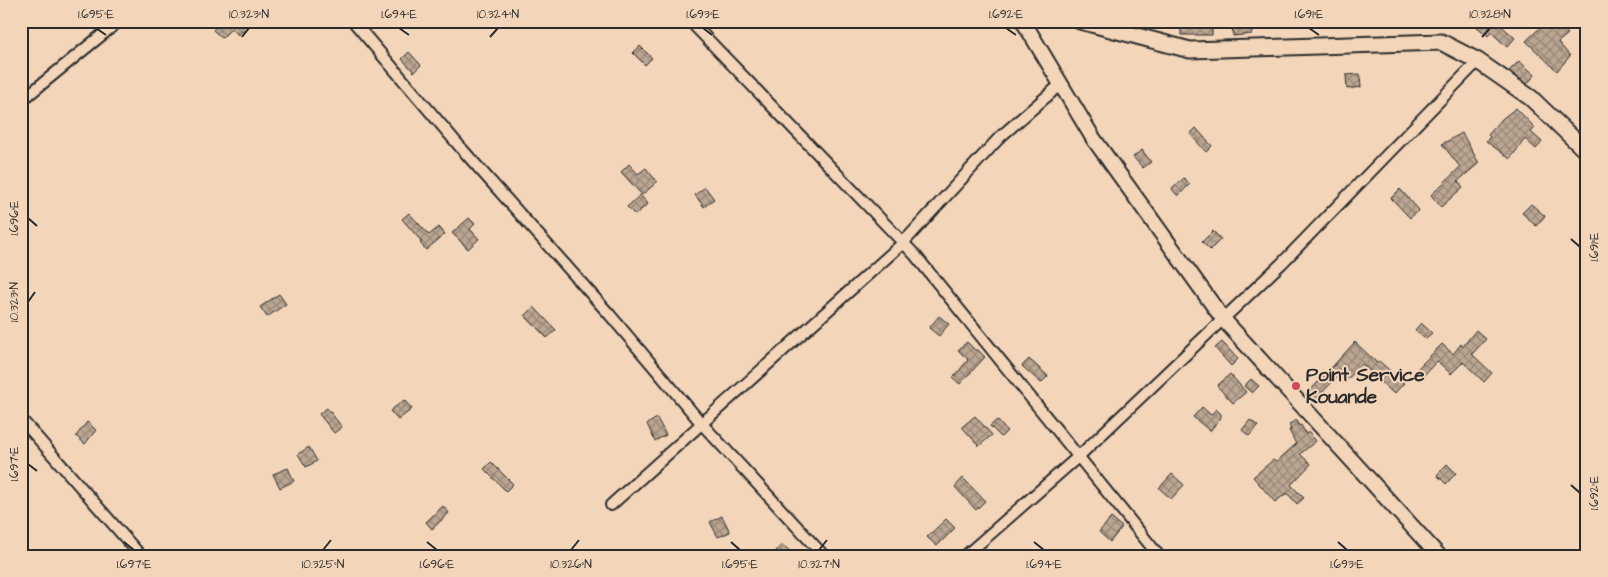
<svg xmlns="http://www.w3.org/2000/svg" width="1608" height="577" viewBox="0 0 1608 577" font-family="'Architects Daughter',sans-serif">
	<defs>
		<pattern id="building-cross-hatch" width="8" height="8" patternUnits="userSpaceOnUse" patternTransform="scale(1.25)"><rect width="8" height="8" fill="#bba692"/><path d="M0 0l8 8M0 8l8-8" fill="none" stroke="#988777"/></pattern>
	</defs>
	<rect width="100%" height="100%" fill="#f3d6ba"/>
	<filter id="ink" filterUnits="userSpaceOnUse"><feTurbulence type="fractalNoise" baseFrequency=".02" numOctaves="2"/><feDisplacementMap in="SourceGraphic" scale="10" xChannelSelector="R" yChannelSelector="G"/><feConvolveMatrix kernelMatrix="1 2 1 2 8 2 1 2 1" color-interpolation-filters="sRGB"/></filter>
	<g filter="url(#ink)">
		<!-- building -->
		<path fill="url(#building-cross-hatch)" stroke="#2b2b2b" d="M221 21H244L249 27 238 35 232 28 222 38 213 30Z
			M1200 21H1212V35H1181V24L1200 25Z
			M1470 21H1496L1515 38 1507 47 1491 32 1488 36Z
			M1547 21H1556L1568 34 1558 42 1570 56 1557 71 1526 41Z
			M1251 24 1252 34 1233 36 1232 25Z
			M640 46 652 58 645 65 633 53Z
			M409 52 421 65 414 72 402 59Z
			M1519 61 1535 75 1527 84 1509 71Z
			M1360 74 1361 87 1347 89 1346 75Z
			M1516 108 1535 128 1531 132 1542 142 1536 149 1525 139 1510 159 1486 141 1490 137 1488 135 1503 118Z
			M1196 128 1212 146 1206 152 1190 134Z
			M1462 133 1479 163 1458 181 1463 187 1441 207 1431 195 1460 167 1442 144Z
			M1142 150 1151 162 1143 168 1133 157Z
			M629 164 638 174 646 168 657 182 642 195 621 172Z
			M1184 178 1190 184 1178 196 1172 189Z
			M705 187 714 199 704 207 695 195Z
			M1400 189 1419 210 1410 218 1391 198Z
			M640 195 648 204 635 215 627 207Z
			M1531 204 1545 216 1536 226 1522 213Z
			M409 213 429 235 439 227 445 234 426 250 420 243 422 242 402 219Z
			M469 218 475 224 470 229 479 239 468 249 452 233Z
			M1213 231 1221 239 1210 250 1202 242Z
			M279 294 286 304 267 317 260 307Z
			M534 307 556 330 547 338 525 316Z
			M939 316 949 324 939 336 929 328Z
			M1421 323 1432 333 1425 339 1415 330Z
			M1476 330 1486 339 1472 354 1492 373 1484 382 1463 362 1451 374 1437 361 1423 376 1416 370 1442 344 1453 354 1461 344 1463 346Z
			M967 342 976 351 977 349 985 357 960 384 953 378 968 360 958 350Z
			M1222 342 1238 359 1231 366 1215 348Z
			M1355 342 1377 363 1379 361 1404 383 1394 394 1362 364 1344 383 1337 377 1316 399 1309 392Z
			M1029 359 1048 376 1041 383 1022 366Z
			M1230 374 1246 392 1233 403 1217 386Z
			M1251 379 1259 386 1252 393 1244 386Z
			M404 400 412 409 398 420 390 411Z
			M1202 407 1211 415 1216 409 1221 414V417L1210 431 1193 417Z
			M327 408 342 427 334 433 319 414Z
			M975 416 992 435 979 446 962 427Z
			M657 418 666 435 655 441 647 424Z
			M997 420 1007 431 1001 437 990 426Z
			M1250 420 1258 426 1249 436 1242 430Z
			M1297 420 1299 426 1301 425 1306 434 1309 432 1316 441 1300 454 1311 464 1291 485 1304 498 1297 504 1287 493 1275 502 1253 477 1273 460 1276 462 1296 444 1289 430H1291L1289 424Z
			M87 422 96 430 85 444 76 436Z
			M309 447 317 461 306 467 298 454Z
			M491 462 513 484 506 491 484 469Z
			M1447 464 1456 473 1446 484 1437 475Z
			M288 468 294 481 280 488 273 474Z
			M1172 474 1184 485 1171 499 1159 488Z
			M963 478 985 501 976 510 955 487Z
			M443 506 449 513 432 529 426 522Z
			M722 516 730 532 718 537 710 522Z
			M1111 518 1122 527 1110 542 1099 532Z
			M946 519 955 528 937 546 927 537Z
			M782 544 795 556H772Z"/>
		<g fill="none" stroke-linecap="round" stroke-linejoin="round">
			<defs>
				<path id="street" d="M353 21 461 148 610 315 702 424 824 556
					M690 21 915 255 1159 556
					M21 101 119 21
					M21 419 141 556
					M611 505 903 243 1000 137 1061 84
					M965 556 1079 456 1281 264 1478 61"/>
				<path id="secondary" d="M1023 21 1093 138 1223 319 1439 556"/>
				<path id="primary" d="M1080 21 1190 50 1441 42 1478 61 1531 98 1587 152"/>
			</defs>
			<!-- street casing -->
			<use href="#street" stroke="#2b2b2b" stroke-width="14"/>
			<!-- secondary casing -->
			<use href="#secondary" stroke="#2b2b2b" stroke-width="18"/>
			<!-- primary casing -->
			<use href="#primary" stroke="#2b2b2b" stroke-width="19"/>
			<!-- street -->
			<use href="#street" stroke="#f3d6ba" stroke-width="10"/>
			<!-- secondary -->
			<use href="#secondary" stroke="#f3d6ba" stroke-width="14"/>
			<!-- primary -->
			<use href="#primary" stroke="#f3d6ba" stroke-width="15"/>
		</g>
	</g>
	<!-- ticks -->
	<path fill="none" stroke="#2b2b2b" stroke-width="2" d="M96 28 106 35M399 28 409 35M703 28 712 35M1006 28 1016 35M1309 28 1319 35M242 37 249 28M490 37 498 28M1482 37 1490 28M28 218 37 226M1571 239 1580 247M28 302 35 292M28 464 37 471M1571 485 1580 493M124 542 134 550M427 542 437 550M731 542 740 550M1034 542 1044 550M1338 542 1347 550M323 550 331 540M571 550 579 540M819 550 827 540"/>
	<!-- markers -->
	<circle fill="#d1495b" stroke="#f3d6ba" stroke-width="2" cx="1296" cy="386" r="5"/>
	<g text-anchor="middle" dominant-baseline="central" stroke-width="4" stroke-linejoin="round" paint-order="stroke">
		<!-- poi labels -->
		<g font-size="19" font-weight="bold" fill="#2b2b2b" stroke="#f3d6ba" text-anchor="start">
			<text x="1306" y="375">Point Service<tspan x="1306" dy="22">Kouande</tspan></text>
		</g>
	</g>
	<!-- margin -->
	<rect width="1608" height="577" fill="none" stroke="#f3d6ba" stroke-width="55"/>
	<rect x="28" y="28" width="1552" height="522" fill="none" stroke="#2b2b2b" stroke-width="2"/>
	<g font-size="12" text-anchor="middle" fill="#2b2b2b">
		<text x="96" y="18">1.695°E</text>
		<text x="249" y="18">10.323°N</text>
		<text x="399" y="18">1.694°E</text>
		<text x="498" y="18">10.324°N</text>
		<text x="703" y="18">1.693°E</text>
		<text x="1006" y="18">1.692°E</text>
		<text x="1309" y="18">1.691°E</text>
		<text x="1490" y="18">10.328°N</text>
		<text transform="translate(14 218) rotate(-90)" y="4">1.696°E</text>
		<text transform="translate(1594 247) rotate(-90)" y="4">1.691°E</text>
		<text transform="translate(14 302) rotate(-90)" y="4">10.323°N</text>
		<text transform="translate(14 464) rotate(-90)" y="4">1.697°E</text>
		<text transform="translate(1594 493) rotate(-90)" y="4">1.692°E</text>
		<text x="134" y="568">1.697°E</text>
		<text x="323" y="568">10.325°N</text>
		<text x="437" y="568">1.696°E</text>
		<text x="571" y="568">10.326°N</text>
		<text x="740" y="568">1.695°E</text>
		<text x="819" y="568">10.327°N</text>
		<text x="1044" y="568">1.694°E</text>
		<text x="1347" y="568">1.693°E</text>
	</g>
</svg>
